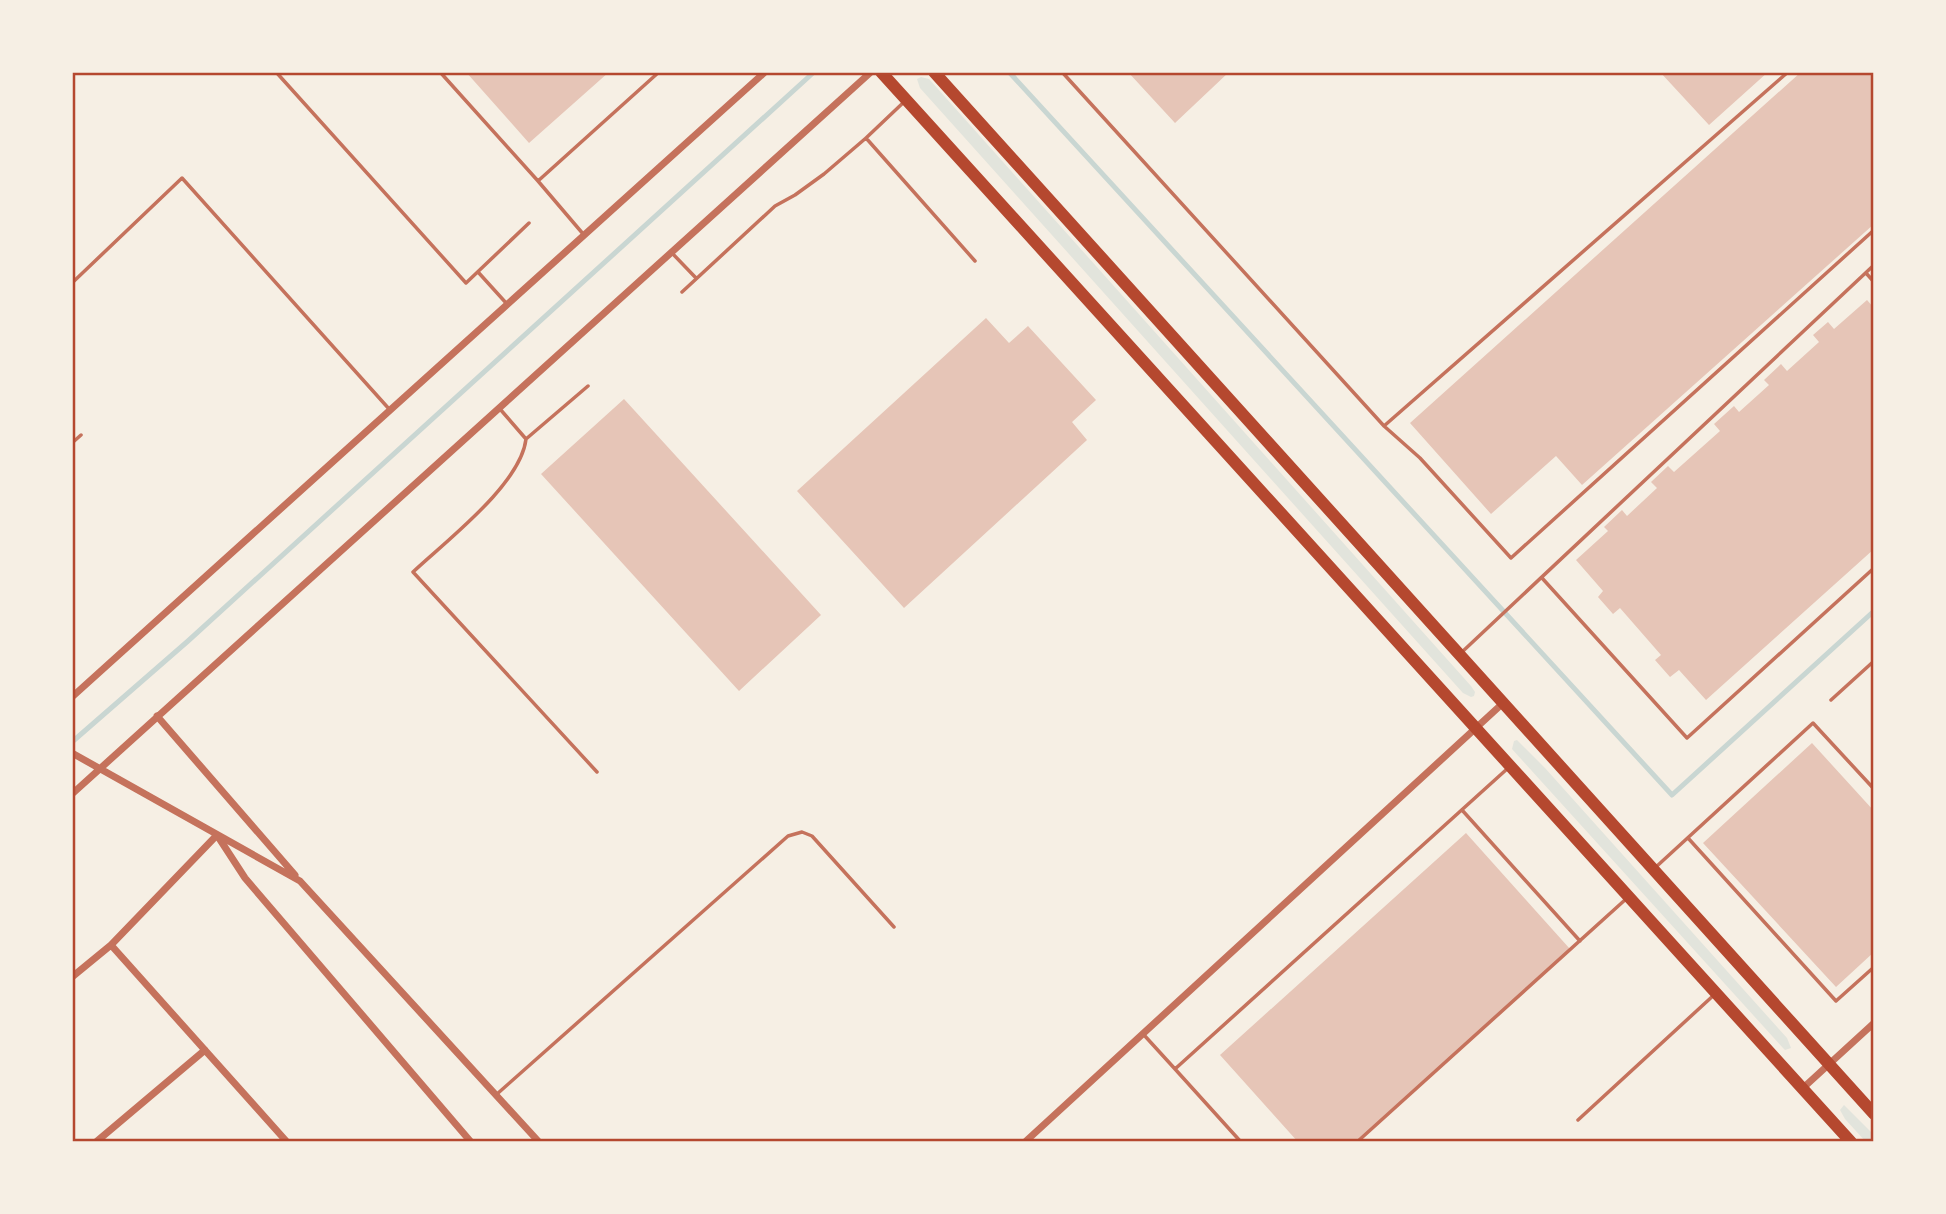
<svg xmlns="http://www.w3.org/2000/svg" width="1946" height="1214" viewBox="0 0 1946 1214" font-family="'PT Sans',sans-serif">
	<rect width="100%" height="100%" fill="#f6efe4"/>
	<!-- green -->
	<path fill="#e2e4dc" d="M921 77 929 79 1471 686 1475 692 1474 696 1471 697 1463 693 920 88 917 79Z
		M1517 740 1545 768 1787 1038 1791 1048 1785 1050 1783 1048 1512 749 1514 741Z
		M1844 1105 1874 1135V1142H1866L1845 1119 1840 1110Z"/>
	<g fill="none" stroke-linecap="round" stroke-linejoin="round">
		<!-- stream -->
		<path stroke="#c9d6d2" stroke-width="5" d="M1009 72 1672 795 1874 611
			M72 742 188 641 814 72"/>
	</g>
	<!-- building -->
	<path fill="#e6c5b7" d="M466 72H609L529 143Z
		M1128 72H1229L1175 123Z
		M1660 72H1768L1709 125Z
		M1801 72H1874V224L1582 485 1556 456 1491 514 1410 423Z
		M1867 300 1874 308V549L1706 700 1679 670 1670 677 1655 660 1661 655 1620 608 1613 614 1598 597 1603 591 1576 560 1608 531 1604 527 1622 510 1627 516 1657 488 1651 482 1668 466 1674 472 1720 431 1714 424 1734 406 1739 412 1769 385 1764 380 1781 364 1787 371 1819 342 1813 335 1828 322 1834 329Z
		M986 318 1009 343 1028 326 1096 400 1072 422 1087 440 904 608 797 491Z
		M624 399 821 615 739 691 541 474Z
		M1812 743 1874 811V952L1836 987 1703 843Z
		M1466 833 1570 949 1356 1142H1298L1220 1055Z"/>
	<g fill="none" stroke-linecap="round" stroke-linejoin="round">
		<!-- service -->
		<path stroke="#c5725c" stroke-width="3.5" d="M276 72 466 283 529 223
			M440 72 538 181 659 72
			M1062 72 1384 426 1420 458 1511 558 1874 230
			M905 101 866 138 975 261
			M538 181 584 235
			M671 252 696 278
			M478 272 507 304
			M1866 273 1874 282
			M72 283 182 178 390 410
			M682 292 775 206 795 195 824 174 866 138
			M500 409 526 439 588 386
			M1384 426 1788 72
			M526 439C521 484 446 541 413 572L597 772
			M72 443 81 435
			M1542 578 1687 738 1874 568
			M1462 652 1874 265
			M1831 700 1874 661
			M1462 810 1580 941
			M1688 838 1836 1001 1874 967
			M1657 866 1813 723 1874 789
			M1144 1035 1175 1069
			M497 1094 788 836 802 832 812 836 894 927
			M1578 1120 1715 994
			M1241 1142 1175 1069 1507 769
			M1357 1142 1626 899"/>
		<!-- minor -->
		<path stroke="#c5725c" stroke-width="7" d="M72 697 765 72
			M157 716 295 875
			M72 753 300 881 539 1142
			M72 794 871 72
			M111 945 287 1142
			M72 977 111 945 217 835 245 878 471 1142
			M1803 1088 1874 1023
			M96 1142 205 1050
			M1025 1142 1502 704"/>
		<!-- primary -->
		<path stroke="#b5482f" stroke-width="12" d="M881 72 1851 1142
			M934 72 1874 1114"/>
	</g>
	<!-- border -->
	<rect width="1946" height="1214" fill="none" stroke="#f6efe4" stroke-width="147"/>
	<rect x="74" y="74" width="1798" height="1066" fill="none" stroke="#b5482f" stroke-width="2.5"/>
</svg>
